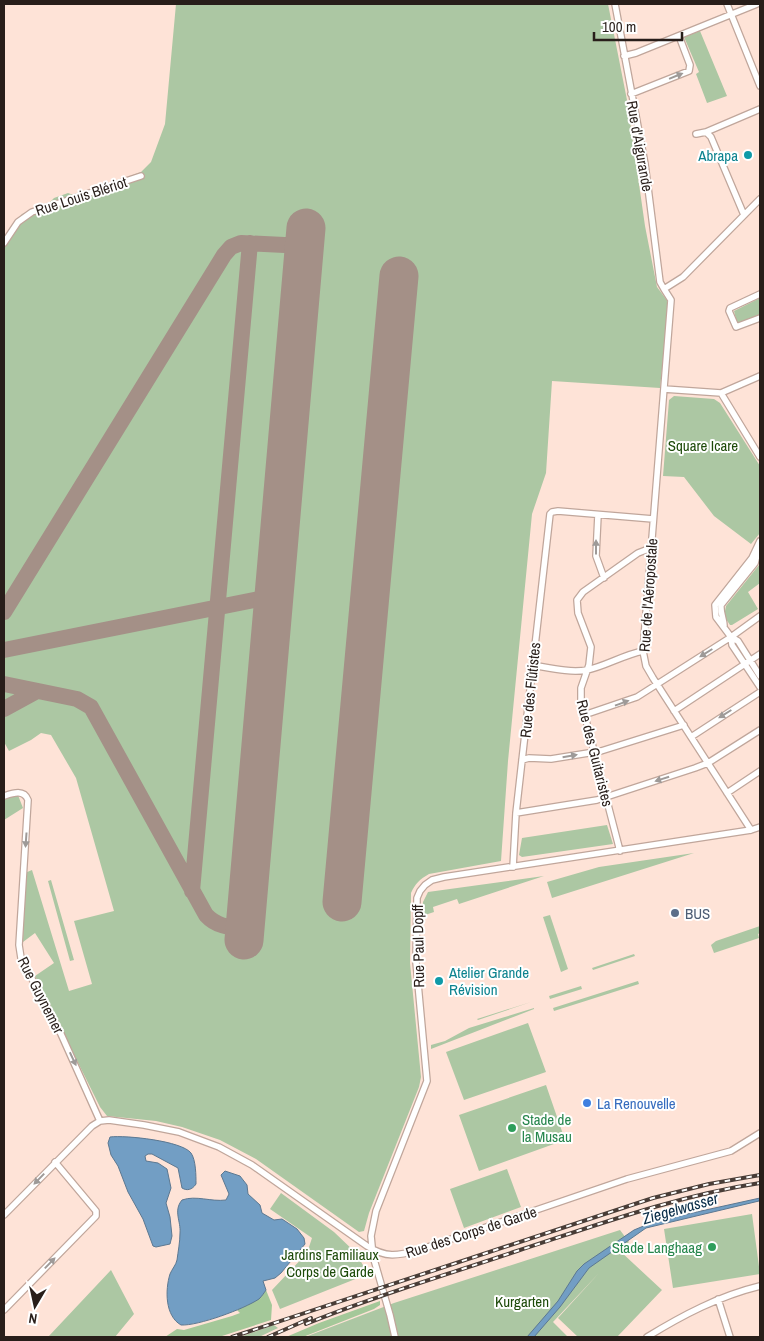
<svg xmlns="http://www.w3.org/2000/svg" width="764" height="1341" viewBox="0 0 764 1341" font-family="'Archivo Narrow',sans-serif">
	<rect width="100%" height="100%" fill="#fee3d7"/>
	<!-- green -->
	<path fill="#acc7a3" d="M176 4H608L627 100 645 226 657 287 669 303 660 388 552 381 546 473 532 514 508 761 501 861 429 874C420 879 415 884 411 893L410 963 421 1077 419 1087 369 1213 364 1231 359 1232 256 1159 220 1140 182 1127 156 1121 107 1116 100 1107 35 976 54 963 35 933 23 942 24 896 20 875 32 870 69 991 92 984 74 921 114 911 76 778 51 735 41 733 31 740 9 751 4 742V240L22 214 48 204 54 198 68 193 76 196 141 172 151 162 165 124Z
		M700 31 727 96 707 103 696 74 699 72 684 37Z
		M760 298V315L739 324 737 323 734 311Z
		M674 396 714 399 720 403 760 466V533L751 544 714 516 684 477 663 476 669 400Z
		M760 560V583L748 592 758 609 732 625H730L724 616 726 606 759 565Z
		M16 790 23 808 4 820V795Z
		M607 825 613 844 522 857 519 855 522 838Z
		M694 853 552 898 547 882 599 867Z
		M544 876 459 904 457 899 433 907 434 912 422 916 423 902 428 892Z
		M51 880 74 960 70 961 48 881Z
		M550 915 568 969 561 972 543 917Z
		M760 926V933L758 934 759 938 714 953 711 945 716 941Z
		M634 954 635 956 593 970 592 968Z
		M638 981 639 984 554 1011 553 1008Z
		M581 986 582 989 550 999 549 996Z
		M531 1002 478 1020 477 1019Z
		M534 1008V1009L431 1049V1045L445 1041 469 1028Z
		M528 1023 546 1072 464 1100 446 1052Z
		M546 1085 565 1140 479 1171 459 1115Z
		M507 1169 521 1207 464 1228 450 1189Z
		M281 1193 334 1232 356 1253 368 1274 280 1309 272 1290 307 1253 312 1238 270 1209Z
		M752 1214 760 1274 673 1288 664 1229Z
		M620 1230 629 1242 620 1251 662 1290 617 1337H578L558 1318 599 1273 553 1322 568 1337H305L394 1303Z
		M111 1270 134 1314 115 1337H48Z
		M274 1325 278 1328 259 1337H240Z"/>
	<!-- forest -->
	<path fill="#a4c899" d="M266 1290 272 1305 271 1320 219 1337H165L177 1329 184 1330 232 1316 240 1313 237 1310 259 1298Z
		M380 1301V1305L374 1309 303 1337H286L319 1323Z"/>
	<!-- water -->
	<path fill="#729ec4" stroke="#5c7891" d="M110 1137C126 1135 182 1141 191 1153 196 1160 196 1176 196 1184 192 1190 187 1191 182 1188L178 1168 152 1154H148L145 1156 146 1161 158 1163 167 1169 171 1188 166 1203 170 1217 172 1236 170 1244 156 1247 153 1246 143 1219 128 1192 118 1166 111 1155 108 1143Z
		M225 1171 240 1176 247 1185 248 1194 260 1205 262 1213 274 1220 282 1219 297 1229 304 1238 305 1244 281 1273 275 1278 263 1281 266 1290C264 1293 262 1296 259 1299 244 1309 198 1326 181 1325 165 1316 165 1290 170 1274 172 1269 176 1265 177 1260 178 1252 180 1242 180 1233 181 1221 173 1211 182 1200 196 1195 211 1202 226 1200L229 1194 221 1175Z
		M760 1198 759 1201 646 1228 589 1268 560 1307 534 1337H527L558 1301 577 1271 584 1264 634 1230 646 1225 683 1215Z"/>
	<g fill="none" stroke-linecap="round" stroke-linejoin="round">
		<!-- taxiway -->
		<path stroke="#a49087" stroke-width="16" d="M4 612 224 255 231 247 241 243 305 246
			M4 650 274 596
			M4 684 77 699 91 707 206 915C217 927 229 927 245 928
			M4 709 37 691
			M192 891 250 243"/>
		<!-- runway -->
		<path stroke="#a49087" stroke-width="39" d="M342 902 399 276
			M244 940 306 228"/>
		<defs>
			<path id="minor" d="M615 4 645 164 660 282 664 289
				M727 4 760 86
				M624 56 636 53 757 4
				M631 94 689 71 690 65 679 36
				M706 132 760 109
				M696 134 706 132 711 137 744 215
				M4 243 18 222 32 212 141 176
				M760 294 730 308 729 311 736 327 760 318
				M664 389 721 393 760 376
				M721 393 760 457
				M598 515 596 556 604 578
				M724 626C724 619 720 613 721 605L755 563 758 551
				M731 637 716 617 715 605 752 558 760 541
				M532 665C550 668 570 673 587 670 606 666 623 655 643 651
				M760 676 738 641 731 637 732 645 760 687
				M674 711 760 654
				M584 715 637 697 731 637 760 616
				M691 737 760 692
				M522 760 529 758 551 759 601 751 684 725
				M727 793 760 771
				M4 796C13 793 24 789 28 800L19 945 21 958 61 1034 100 1121
				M516 813 597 800 695 768 708 763 760 730
				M751 830 653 678 646 666 643 651 671 300 664 289 683 277 760 199
				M620 851 581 701V688L589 665 591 647 578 613 577 600 583 592 638 553 651 548
				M513 867 516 813 550 514 552 512 558 511 653 519
				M4 1215 92 1126 100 1121 109 1120 144 1125 179 1132 219 1147 252 1165 367 1246C386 1258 397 1256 419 1250L627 1179 731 1151 760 1133
				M718 1299 730 1337
				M4 1310 96 1216V1211L55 1162
				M395 1337 390 1315 373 1256 371 1236 376 1211 427 1081 416 962 417 898 420 891 425 885 432 880 444 877 751 830 760 827
				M647 1337C683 1315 719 1296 760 1286"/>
		</defs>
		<!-- minor casing -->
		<use href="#minor" stroke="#c0a69b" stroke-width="8"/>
		<!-- minor -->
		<use href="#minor" stroke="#fff" stroke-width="5.5"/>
		<defs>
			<path id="rail" d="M306 1324C374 1296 446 1275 517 1251 597 1225 676 1196 760 1183
				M232 1337 653 1198 709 1184 760 1175
				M268 1337 311 1318"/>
		</defs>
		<!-- rail casing -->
		<use href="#rail" stroke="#493d37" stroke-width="4"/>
		<!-- rail -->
		<use href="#rail" stroke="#fff" stroke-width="2" stroke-dasharray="5.5" stroke-linecap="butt"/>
	</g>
	<!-- one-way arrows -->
	<defs><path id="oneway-solid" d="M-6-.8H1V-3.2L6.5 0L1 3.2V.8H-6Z" transform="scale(1.25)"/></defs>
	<g fill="#9e9a98">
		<use href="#oneway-solid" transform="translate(676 76) rotate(-22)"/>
		<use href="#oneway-solid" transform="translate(596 547) rotate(-90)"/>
		<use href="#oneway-solid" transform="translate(706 653) rotate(148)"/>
		<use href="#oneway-solid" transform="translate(622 703) rotate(-20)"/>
		<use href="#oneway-solid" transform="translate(725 714) rotate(148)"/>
		<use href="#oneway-solid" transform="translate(570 756) rotate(-10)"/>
		<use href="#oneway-solid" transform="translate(662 779) rotate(162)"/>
		<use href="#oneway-solid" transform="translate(26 840) rotate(94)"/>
		<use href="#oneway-solid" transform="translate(73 1059) rotate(65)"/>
		<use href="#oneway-solid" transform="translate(39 1179) rotate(134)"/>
		<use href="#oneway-solid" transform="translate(50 1263) rotate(-46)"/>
	</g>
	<!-- markers -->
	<g fill="#0f9aa8" stroke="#fff" stroke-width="2">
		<circle cx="748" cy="155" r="5"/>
		<circle cx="439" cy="981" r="5"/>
	</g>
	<circle fill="#5c6f8a" stroke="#fff" stroke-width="2" cx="675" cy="913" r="5"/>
	<circle fill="#3f7fe0" stroke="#fff" stroke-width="2" cx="587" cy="1103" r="5"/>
	<g fill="#2e9e5b" stroke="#fff" stroke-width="2">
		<circle cx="512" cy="1128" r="5"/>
		<circle cx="712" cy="1247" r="5"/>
	</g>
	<g text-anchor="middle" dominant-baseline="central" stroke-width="4" stroke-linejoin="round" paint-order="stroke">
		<!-- street labels -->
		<g font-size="15" fill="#281e1a" stroke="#fff">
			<text transform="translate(640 146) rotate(80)">Rue d'Aigurande</text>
			<text transform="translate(81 196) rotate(-18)">Rue Louis Blériot</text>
			<text transform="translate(648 595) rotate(-86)">Rue de l'Aéropostale</text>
			<text transform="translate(530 690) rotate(-84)">Rue des Flûtistes</text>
			<text transform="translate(595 753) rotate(76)">Rue des Guitaristes</text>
			<text transform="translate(418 946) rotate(-91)">Rue Paul Dopff</text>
			<text transform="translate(41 995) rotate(63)">Rue Guynemer</text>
			<text transform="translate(471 1232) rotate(-18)">Rue des Corps de Garde</text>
		</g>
		<!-- culture labels -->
		<g font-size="15" fill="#0d838f" stroke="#fff" text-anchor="end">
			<text x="738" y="155">Abrapa</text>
			<text x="449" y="972" text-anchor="start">Atelier Grande<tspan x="449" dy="17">Révision</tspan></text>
		</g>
		<!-- park labels -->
		<g font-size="15" fill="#1d4a09" stroke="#fff">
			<text x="703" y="445">Square Icare</text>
			<text x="330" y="1254">Jardins Familiaux<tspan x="330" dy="17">Corps de Garde</tspan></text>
			<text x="522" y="1301">Kurgarten</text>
		</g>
		<!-- service labels -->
		<g font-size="15" fill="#4e5e75" stroke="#fff" text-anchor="start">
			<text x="685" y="913">BUS</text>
		</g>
		<!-- shop labels -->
		<g font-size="15" fill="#366cbe" stroke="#fff" text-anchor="start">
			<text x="597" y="1103">La Renouvelle</text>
		</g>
		<!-- leisure labels -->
		<g font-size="15" fill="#27864d" stroke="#fff" text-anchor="start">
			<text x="522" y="1119">Stade de<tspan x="522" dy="17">la Musau</tspan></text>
			<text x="702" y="1247" text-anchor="end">Stade Langhaag</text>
		</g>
		<!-- water labels -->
		<g font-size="16" font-style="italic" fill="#0a2d48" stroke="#fff">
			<text transform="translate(680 1208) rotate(-16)">Ziegelwasser</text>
		</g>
	</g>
	<!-- border -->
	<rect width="764" height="1341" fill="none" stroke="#281e1a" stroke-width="10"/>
	<!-- north arrow -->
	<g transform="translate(35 1306) rotate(189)" stroke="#ffffff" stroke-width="4" paint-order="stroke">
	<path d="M0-4L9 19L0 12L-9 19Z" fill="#281e1a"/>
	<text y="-8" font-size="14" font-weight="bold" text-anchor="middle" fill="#281e1a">N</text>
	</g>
	<!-- scale -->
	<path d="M594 32v8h88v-8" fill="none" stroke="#281e1a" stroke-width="2.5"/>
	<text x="602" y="32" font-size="15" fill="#281e1a" stroke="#ffffff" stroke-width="4" paint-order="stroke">100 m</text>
</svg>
